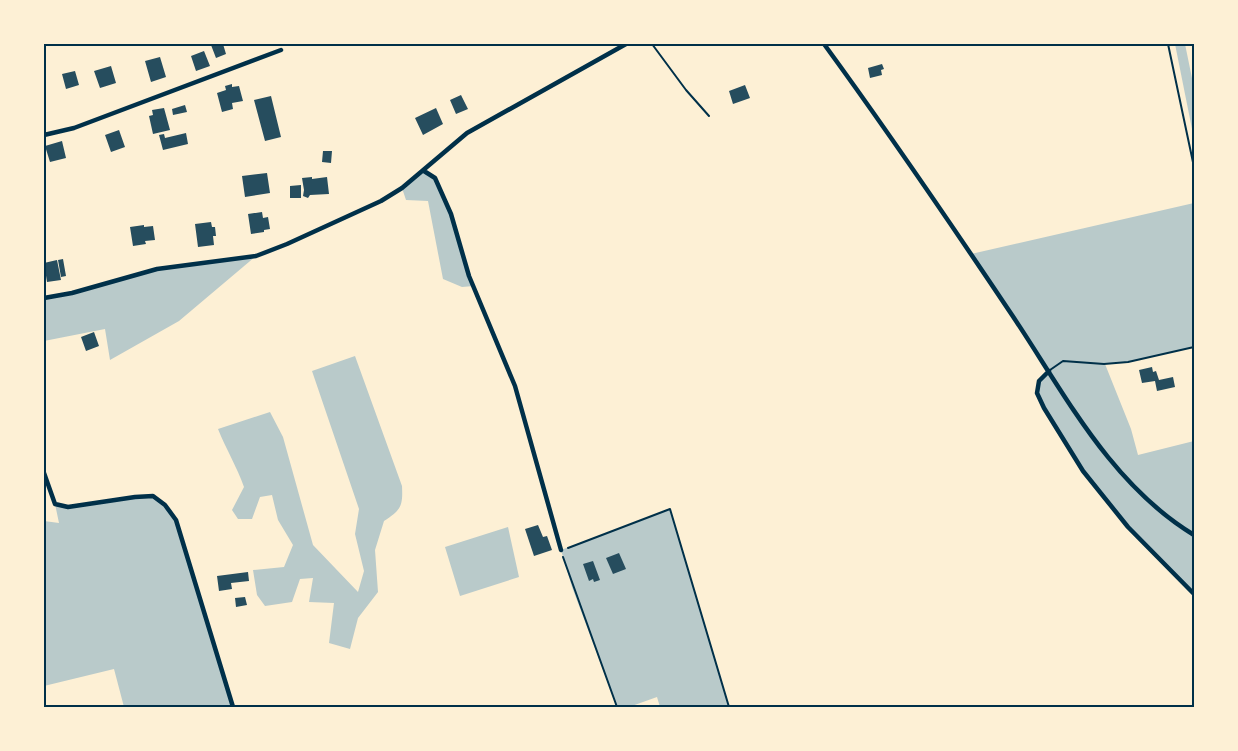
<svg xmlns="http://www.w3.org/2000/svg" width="1238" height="751" viewBox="0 0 1238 751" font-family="'Exo 2',sans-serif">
	<rect width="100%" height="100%" fill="#fdf0d5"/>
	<!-- green -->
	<path fill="#b9caca" d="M1175 44H1185L1194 88V139Z
		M424 171 435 178 451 214 474 286 462 287 443 279 428 201 406 200 402 188Z
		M1194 203V347L1128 362 1105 364 1131 429 1138 455 1194 441V594L1128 527 1083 471 1037 393 1039 381 1048 372 971 254Z
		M256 256 179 321 110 360 105 329 44 341V298L72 293 157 269Z
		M355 356 402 486C403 506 401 510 384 521L375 550 378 592 358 618 350 649 329 643 334 603 309 602 313 578 300 579 292 602 265 606 257 595 253 570 284 567 293 545 278 520 272 495 260 497 252 519H238L232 510 244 487C237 467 226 449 218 429L270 412 283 437 313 545 358 592 364 571 355 534 359 509 312 371Z
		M153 496 165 505 176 520 233 707H124L114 669 44 686V521L59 523 55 504 68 507Z
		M670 509 729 707H660L657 697 629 707H617L572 587 561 550Z
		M508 527 519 577 460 596 445 547Z"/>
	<!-- building -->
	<path fill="#264d5e" d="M215 44H223L226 54 216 58 211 45Z
		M204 51 210 66 196 71 191 56Z
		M160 57 166 77 151 82 145 61Z
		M882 64 884 69 881 70 882 75 870 78 868 68Z
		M111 66 116 83 100 88 94 71Z
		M75 71 79 85 66 89 62 74Z
		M232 84V87L239 86 243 101 232 103 233 109 222 112 217 93 226 90 225 86Z
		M745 85 750 98 733 104 729 91Z
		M461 95 468 109 456 114 450 100Z
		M271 96 281 137 265 141 254 100Z
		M185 105 187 112 173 115 172 109Z
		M164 108 170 130 153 134 149 116 153 115 152 110Z
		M436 108 443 124 423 135 415 118Z
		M119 130 125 147 111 152 105 135Z
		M186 133 188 144 163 150 159 135 164 134 165 138Z
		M62 141 66 158 50 162 45 146Z
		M323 151H332L331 163 322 162Z
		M267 173 270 193 245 197 242 176Z
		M312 177V179L327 177 329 194 310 195 308 198 303 196 304 190 302 178Z
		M301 185V198H290V186Z
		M262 212 263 218 268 217 270 229 264 230V232L251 234 248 214Z
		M211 222 212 227H215L216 236H213L214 245 198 247 195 224Z
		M144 225V227L153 226 155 240 145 241 146 244 133 246 130 227Z
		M63 259 66 276 61 277 58 260Z
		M57 260 61 280 47 282 44 263Z
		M94 332 99 346 86 351 81 337Z
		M1152 367 1153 372 1156 371 1159 380 1173 377 1175 387 1157 391 1155 381 1142 383 1139 370Z
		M538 525 543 537 547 536 552 550 534 556 525 529Z
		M619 553 626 569 613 574 606 558Z
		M593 561 600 580 594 582 593 579 589 581 583 564Z
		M248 572 249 581 231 583 232 589 219 591 217 576Z
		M245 597 247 605 236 607 235 598Z"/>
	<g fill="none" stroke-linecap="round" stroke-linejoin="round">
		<!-- path -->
		<path stroke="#003049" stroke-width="2" d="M652 44 686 90 709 116
			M568 548 670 509 729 707
			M563 557 617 707"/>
		<!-- service -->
		<path stroke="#003049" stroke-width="2" d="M1168 44 1194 167
			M1050 370 1063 361 1104 364 1128 362 1194 347"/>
		<!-- minor -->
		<path stroke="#003049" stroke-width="4.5" d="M824 44C889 133 951 224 1012 315 1065 394 1110 484 1194 535
			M44 135 74 128 281 50
			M424 171 435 178 451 214 469 276 515 386 561 550
			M44 298 72 293 157 269 256 256 287 244 381 201 402 188 467 133 626 44
			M1049 371 1039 381 1037 393 1044 408 1083 471 1128 527 1194 594
			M44 473 55 504 68 507 135 497 153 496 165 505 176 520 233 707"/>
	</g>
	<!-- border -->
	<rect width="1238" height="751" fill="none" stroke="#fdf0d5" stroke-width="90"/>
	<rect x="45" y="45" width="1148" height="661" fill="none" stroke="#003049" stroke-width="2"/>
</svg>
